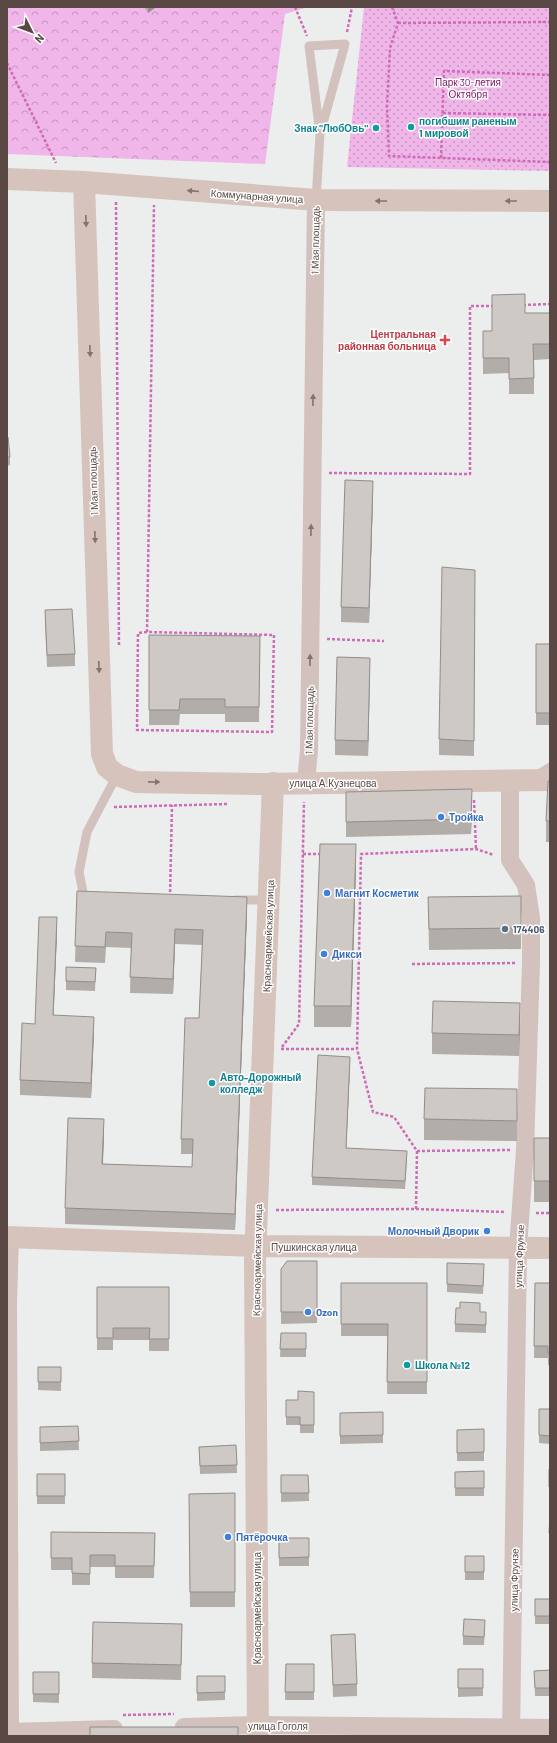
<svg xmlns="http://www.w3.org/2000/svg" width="557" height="1743" viewBox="0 0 557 1743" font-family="Barlow,sans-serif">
	<defs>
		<pattern id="grass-dots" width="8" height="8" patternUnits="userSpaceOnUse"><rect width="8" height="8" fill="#f0b5e9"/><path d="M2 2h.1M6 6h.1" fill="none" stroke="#c595be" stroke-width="1.8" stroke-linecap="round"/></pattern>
		<pattern id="forest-crowns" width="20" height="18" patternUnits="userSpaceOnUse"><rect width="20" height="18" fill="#f0b5e9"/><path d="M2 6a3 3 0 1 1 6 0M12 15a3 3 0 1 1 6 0" fill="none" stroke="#c595be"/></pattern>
	</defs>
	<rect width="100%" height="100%" fill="#ebeeed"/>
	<!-- grass -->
	<path fill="url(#grass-dots)" d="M364 7H550V171L347 167Z"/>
	<!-- forest -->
	<path fill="url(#forest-crowns)" d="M7 7H308L285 14 265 164 7 154Z"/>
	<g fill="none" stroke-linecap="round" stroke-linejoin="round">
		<!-- path -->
		<path stroke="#cf6cb7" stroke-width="2.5" stroke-dasharray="3 2" stroke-linecap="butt" d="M295 7 307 36
			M392 7 398 23 390 48 387 106 389 156 550 162
			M398 23 550 22
			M347 32 352 7
			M7 63 56 163
			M443 113 550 115
			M441 158 444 71 550 75
			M116 202 119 647
			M523 305 550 304
			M329 473 470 474V306H494
			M147 632 138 633 137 730 272 732 274 635 147 632 154 205
			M327 639 384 641
			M474 800 476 849
			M114 807 227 804
			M303 854H322
			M170 897 172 805
			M412 964 515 963
			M282 1047 299 1024 304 802
			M281 1049H357
			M417 1151 510 1150
			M416 1209 505 1212
			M276 1210 416 1209 417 1151 394 1117 373 1112 357 1049 361 854 476 849 494 855
			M536 1213H550
			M123 1715 174 1714"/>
		<!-- lane -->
		<path stroke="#d2c1bd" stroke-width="9" d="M316 200 320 134 345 44 309 46 320 134
			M536 776 550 767
			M90 898 84 897 79 872 87 832 117 775
			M235 900H268"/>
		<!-- street -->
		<path stroke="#d2c1bd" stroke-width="18" d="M510 781V860L526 885 531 918V963L525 1150 518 1248 511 1736
			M306 783 309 750 316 200
			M184 1727 258 1725 550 1728
			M7 1732 114 1729
			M10 1736 8 1303 10 1237"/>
		<!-- secondary -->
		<path stroke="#d6c3bc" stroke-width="22" d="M7 179 84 182 316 200 550 201
			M84 182 102 754 107 767 117 775 136 782 258 784 550 780
			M7 1237 256 1246 550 1248
			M258 1736 255 1260 273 783"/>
	</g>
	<!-- wall -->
	<path fill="#b2ada9" d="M144 7H156L148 13Z
		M525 313H550V359L534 360V394H509V373L483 374V331H492Z
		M7 437 10 457V465L7 466Z
		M373 497 369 623 341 622V607Z
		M475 570 474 756 439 755V739Z
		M45 610 75 654V666L47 667 45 622Z
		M149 635 260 636 259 722H225V714H180L179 725H149Z
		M536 644H550V725H536Z
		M370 673 368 756 335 755V740Z
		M550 781V842H546V821Z
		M472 804 471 834 346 837V822Z
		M356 865 351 1027H314V1006Z
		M77 891 247 913 235 1230 65 1224V1208L104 1135 103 1164 192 1167 193 1154H181V1139L199 1018 202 945 175 944 173 994 130 993 131 948 106 947 105 963 75 962Z
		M521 896V949L429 950 428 897Z
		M57 933 53 1015 94 1032 91 1098 20 1095V1080L35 1024Z
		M66 967 96 968 95 991 66 990Z
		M7 1015 8 1028V1043H7Z
		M520 1024 519 1056 432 1054V1033Z
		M350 1065 346 1148 407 1159 405 1189 312 1185V1177Z
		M517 1110V1141L424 1140V1119Z
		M534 1138H550V1202H534Z
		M317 1261V1323L281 1324V1269Z
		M484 1273 483 1294 447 1292V1284Z
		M341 1283H427V1394H387L388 1336H341Z
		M535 1283H550V1365H548V1358H534Z
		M97 1287H169V1351H149V1340H113V1350H97Z
		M480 1312H486V1333L455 1332V1324Z
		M281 1333H306V1357H280Z
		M38 1367 61 1382V1391L38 1390Z
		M314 1392V1433H300V1425H286V1400H298Z
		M539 1409H550V1444L539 1443Z
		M383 1412V1443L340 1444V1413Z
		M78 1426 79 1450 40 1451V1427Z
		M484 1429V1461H457V1430Z
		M236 1445 237 1473 200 1474 199 1447Z
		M549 1469H550V1495H549Z
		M484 1471V1496H455V1472Z
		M37 1474H65V1504H37Z
		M281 1475H308L309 1501 281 1502Z
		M235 1493V1607H190L189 1494Z
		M550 1515V1541H549Z
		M51 1532 155 1533 154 1578H115V1567H90V1585H72V1570H51Z
		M279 1538H309V1566H279Z
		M465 1556H484V1580H465Z
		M535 1599H550V1624H535Z
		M485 1628 484 1645H463V1636Z
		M331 1635 357 1684V1696L333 1697Z
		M182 1639 181 1680 92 1678V1663Z
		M286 1664H314V1700H285Z
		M458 1669H483V1696L458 1697Z
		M550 1670V1696H535L534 1671Z
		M33 1672H59V1703L33 1702Z
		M197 1676H225V1700L197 1701Z"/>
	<!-- shaded-wall -->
	<path fill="#918d8a" d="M148 7H156L148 13Z
		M373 481V497L369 623V608Z
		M370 658V673L368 756V741Z
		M472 789V804L471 834V819Z
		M356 844V865L351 1027V1006Z
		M247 897V913L235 1230V1214Z
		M57 917V933L53 1031V1015Z
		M175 929V944L173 994V979Z
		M520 1003V1024L519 1056V1035Z
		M94 1017V1032L91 1098V1083Z
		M350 1057V1065L346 1156V1148Z
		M104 1119V1135L102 1180V1164Z"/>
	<!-- building -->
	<path fill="#cfc9c5" stroke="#918d8a" d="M525 294V313H550V344H533L534 378 509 379V358H483V331H492V295Z
		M7 437H8L10 457H7Z
		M345 480 373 481 369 608 341 607Z
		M442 567 475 570 474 741 439 739Z
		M72 609 75 654 47 655 45 610Z
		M149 635 260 636 259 707H225V699H180L179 710H149Z
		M536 644H550V713H536Z
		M337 657 370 658 368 741 335 740Z
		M548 781H550V821H546Z
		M472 789 471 819 346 822V792Z
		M320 844H356L351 1006H314Z
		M77 891 247 897 235 1214 65 1208 68 1118 104 1119 102 1164 192 1167 193 1139H181L185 1018H199L203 930 175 929 173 979 130 977 132 933 106 932 105 947 75 946Z
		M521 896V928L429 929 428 897Z
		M39 917H57L53 1015 94 1017 91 1083 20 1080 22 1023 35 1024Z
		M66 967 96 968 95 982 66 981Z
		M433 1001 520 1003 519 1035 432 1033Z
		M318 1055 350 1057 346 1148 407 1151 405 1181 312 1177Z
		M425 1088 517 1089V1121L424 1119Z
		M534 1138H550V1181H534Z
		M287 1261H317V1312H281V1269Z
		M447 1263 484 1264 483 1286 447 1284Z
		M341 1283H427V1382H387L388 1324H341Z
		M535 1283H550V1353H548V1346H534Z
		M97 1287H169V1339H149L150 1328H113V1338H97Z
		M460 1302 480 1303V1312H486V1325L455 1324 456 1308H460Z
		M281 1333H306V1349H280Z
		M38 1367H61V1382H38Z
		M298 1391 314 1392V1425H300V1417H286V1400H298Z
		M539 1409H550V1436L539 1435Z
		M383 1412V1435L340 1436V1413Z
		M78 1426 79 1441 40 1443V1427Z
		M484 1429V1452L457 1453V1430Z
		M236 1445 237 1465 200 1466 199 1447Z
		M549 1469H550V1487H549Z
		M484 1471V1488H455V1472Z
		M37 1474H65V1496H37Z
		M281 1475H308L309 1493H281Z
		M235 1493V1592H190L189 1494Z
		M550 1515V1533H549Z
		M51 1532 155 1533 154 1566H115V1555H90V1574L72 1573V1558H51Z
		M279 1538H309V1557L279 1558Z
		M465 1556H484V1572H465Z
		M535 1599H550V1616H535Z
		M464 1619 485 1620 484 1637 463 1636Z
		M93 1622 182 1624 181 1665 92 1663Z
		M355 1634 357 1684 333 1685 331 1635Z
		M286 1664H314V1692H285Z
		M458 1669H483V1688H458Z
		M550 1670V1688H535L534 1671Z
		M33 1672H59V1694H33Z
		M197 1676H225V1692L197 1693Z
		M90 1727H238V1736H90Z"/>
	<!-- one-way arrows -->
	<defs><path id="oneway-solid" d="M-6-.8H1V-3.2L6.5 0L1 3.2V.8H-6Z"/></defs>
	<g fill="#85736d">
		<use href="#oneway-solid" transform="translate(193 191) rotate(-175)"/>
		<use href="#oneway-solid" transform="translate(381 201) rotate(-180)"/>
		<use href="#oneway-solid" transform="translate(511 201) rotate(-180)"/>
		<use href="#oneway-solid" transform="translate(86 221) rotate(88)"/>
		<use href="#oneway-solid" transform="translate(90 351) rotate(88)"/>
		<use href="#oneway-solid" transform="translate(95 537) rotate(88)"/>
		<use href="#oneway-solid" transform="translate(99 667) rotate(88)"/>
		<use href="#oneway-solid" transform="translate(154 782) rotate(1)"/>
	</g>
	<g fill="#83726e">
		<use href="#oneway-solid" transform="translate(313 400) rotate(-89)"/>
		<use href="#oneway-solid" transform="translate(311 530) rotate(-89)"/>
		<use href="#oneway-solid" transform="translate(310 660) rotate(-89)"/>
	</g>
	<!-- markers -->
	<g fill="#0f9aa8" stroke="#fff" stroke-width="1.5">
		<circle cx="411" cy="127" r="4"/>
		<circle cx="376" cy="128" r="4"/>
		<circle cx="212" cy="1083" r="4"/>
		<circle cx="407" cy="1365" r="4"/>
	</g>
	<path fill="#e0444e" stroke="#fff" stroke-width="1.5" d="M443 334h4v4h4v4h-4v4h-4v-4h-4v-4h4z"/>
	<g fill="#3f7fe0" stroke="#fff" stroke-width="1.5">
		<circle cx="441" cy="817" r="4"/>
		<circle cx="327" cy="893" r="4"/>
		<circle cx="324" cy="954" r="4"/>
		<circle cx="487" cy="1231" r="4"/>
		<circle cx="308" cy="1312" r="4"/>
		<circle cx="228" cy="1537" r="4"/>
	</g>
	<circle fill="#5c6f8a" stroke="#fff" stroke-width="1.5" cx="505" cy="929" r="4"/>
	<g text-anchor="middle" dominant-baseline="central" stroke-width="3" stroke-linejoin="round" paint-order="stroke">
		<!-- park labels -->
		<g font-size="10" fill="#7d1264" stroke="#fff">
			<text x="468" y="82">Парк 30-летия<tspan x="468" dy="12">Октября</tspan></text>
		</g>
		<!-- culture labels -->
		<g font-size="10" font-weight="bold" fill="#0d838f" stroke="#fff" text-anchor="start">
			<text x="419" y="121">погибшим раненым<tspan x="419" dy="12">1 мировой</tspan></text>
			<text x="368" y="128" text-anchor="end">Знак "ЛюбОвь"</text>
			<text x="220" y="1077">Авто-Дорожный<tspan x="220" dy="12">колледж</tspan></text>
			<text x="415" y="1365">Школа №12</text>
		</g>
		<!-- street labels -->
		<g font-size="10" fill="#594843" stroke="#fff">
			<text transform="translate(257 196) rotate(4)">Коммунарная улица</text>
			<text transform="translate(315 240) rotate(-89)">1 Мая площадь</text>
			<text transform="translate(93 481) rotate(-92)">1 Мая площадь</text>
			<text transform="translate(309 720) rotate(-89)">1 Мая площадь</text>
			<text x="333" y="783">улица А.Кузнецова</text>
			<text transform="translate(268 936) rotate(-88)">Красноармейская улица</text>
			<text x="314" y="1247">Пушкинская улица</text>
			<text transform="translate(519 1256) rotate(-88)">улица Фрунзе</text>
			<text transform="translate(257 1260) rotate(-89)">Красноармейская улица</text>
			<text transform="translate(514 1580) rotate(-89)">улица Фрунзе</text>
			<text transform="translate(257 1608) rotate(-90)">Красноармейская улица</text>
			<text x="278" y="1726">улица Гоголя</text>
		</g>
		<!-- health labels -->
		<g font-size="10" font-weight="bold" fill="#be3a42" stroke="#fff" text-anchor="end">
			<text x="436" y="334">Центральная<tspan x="436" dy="12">районная больница</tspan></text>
		</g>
		<!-- shop labels -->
		<g font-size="10" font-weight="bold" fill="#366cbe" stroke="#fff" text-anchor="start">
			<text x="449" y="817">Тройка</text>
			<text x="335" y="893">Магнит Косметик</text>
			<text x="332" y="954">Дикси</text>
			<text x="479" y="1231" text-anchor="end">Молочный Дворик</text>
			<text x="316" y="1312">Ozon</text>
			<text x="236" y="1537">Пятёрочка</text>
		</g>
		<!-- service labels -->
		<g font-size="10" font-weight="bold" fill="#4e5e75" stroke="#fff" text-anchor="start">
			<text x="513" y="929">174406</text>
		</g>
	</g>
	<!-- border -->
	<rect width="557" height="1743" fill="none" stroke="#594843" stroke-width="16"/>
	<!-- north arrow -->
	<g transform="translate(32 32) rotate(132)" stroke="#ffffff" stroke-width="3" paint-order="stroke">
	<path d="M0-3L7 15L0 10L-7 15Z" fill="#594843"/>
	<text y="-6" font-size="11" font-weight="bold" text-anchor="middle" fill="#594843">N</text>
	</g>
</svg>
